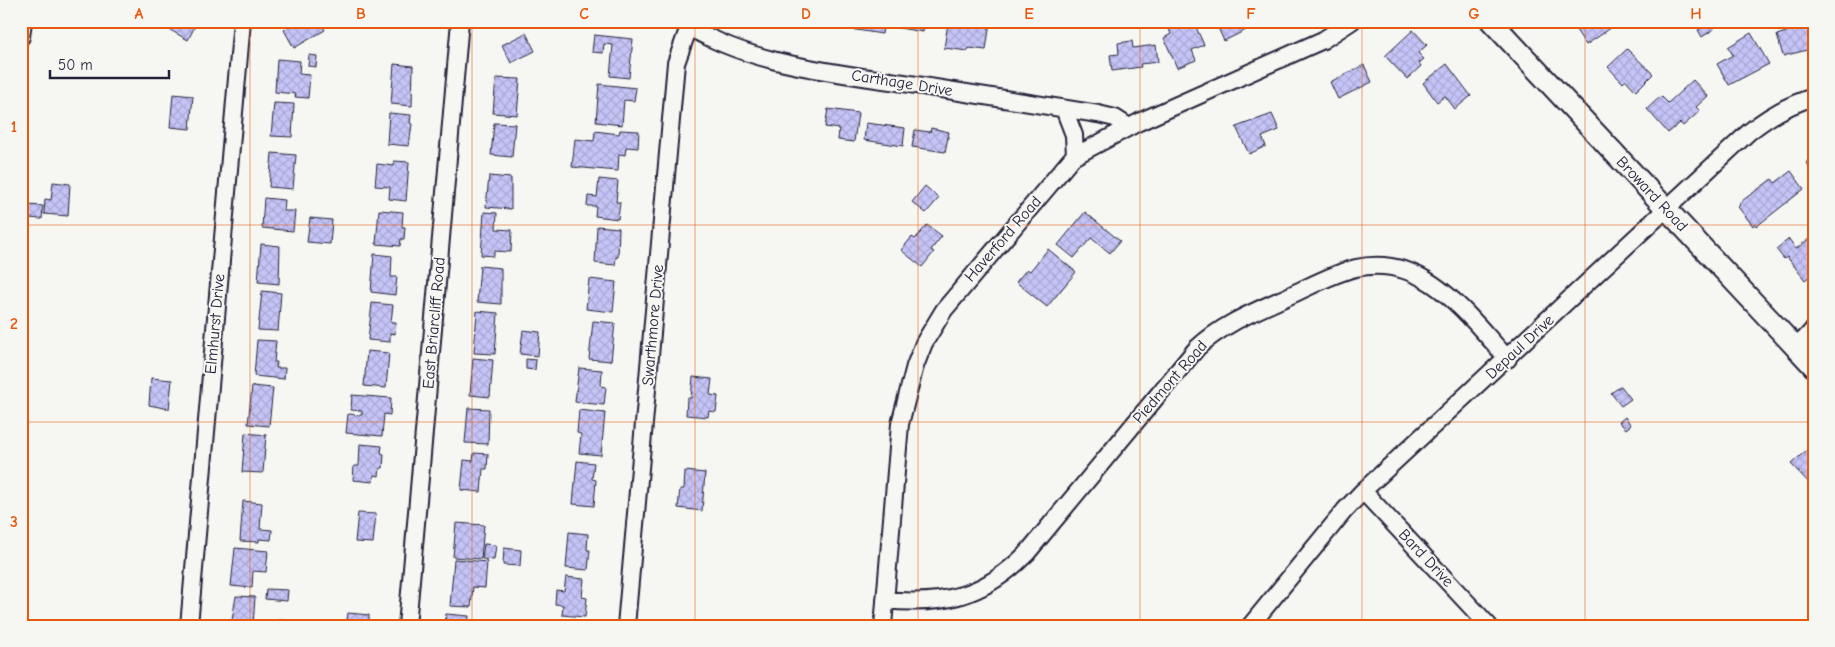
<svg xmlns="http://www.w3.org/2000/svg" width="1835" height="647" viewBox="0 0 1835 647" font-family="'Comic Neue',sans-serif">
	<defs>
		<pattern id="building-cross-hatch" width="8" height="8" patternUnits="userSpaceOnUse" patternTransform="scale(1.25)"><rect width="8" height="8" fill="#c5c4f6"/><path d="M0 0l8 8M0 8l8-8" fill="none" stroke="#a9a8d4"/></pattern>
	</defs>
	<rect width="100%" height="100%" fill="#f6f6f2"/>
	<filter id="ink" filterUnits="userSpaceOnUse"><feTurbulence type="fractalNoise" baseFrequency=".02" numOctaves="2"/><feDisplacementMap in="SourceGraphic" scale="10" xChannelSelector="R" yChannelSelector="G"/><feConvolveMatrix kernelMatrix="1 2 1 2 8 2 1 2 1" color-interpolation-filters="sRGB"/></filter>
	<g filter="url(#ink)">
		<!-- building -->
		<path fill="url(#building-cross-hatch)" stroke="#22223b" d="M154 21H196L197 22 188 40Z
			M299 21H320L325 30 294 48 284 30Z
			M838 21H884L882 34 837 27Z
			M889 21H925L923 32 888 26Z
			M975 21 990 22 986 50 969 48 968 51 944 48 948 23 974 27Z
			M1215 21H1257L1244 27 1246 30 1224 41Z
			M1570 21H1621L1586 45Z
			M1797 21H1814V54L1808 55 1807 50 1783 56 1777 35 1786 32 1784 24Z
			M1710 22 1714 29 1702 37 1698 30Z
			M1183 24 1185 29 1195 25 1204 45 1192 50 1196 60 1177 68 1164 38 1171 34 1169 29Z
			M1413 30 1427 45 1418 53 1424 59 1419 63 1421 66 1407 79 1385 56Z
			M526 33 535 51 511 63 502 45Z
			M1751 33 1769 64 1729 85 1717 64 1733 55 1728 47Z
			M594 35 633 39 629 78 610 76 613 45 604 44 603 53 592 52Z
			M1132 41 1133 48 1156 45 1158 62 1140 64 1141 67 1112 71 1110 55 1119 54 1118 43Z
			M1627 49 1653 74 1636 91 1626 80 1623 83 1608 67Z
			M309 55 317 56 316 67 308 66Z
			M277 59 300 61 299 74 310 75 308 98 295 97 296 94 275 92Z
			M394 64 413 66 412 106 391 104Z
			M1447 64 1471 96 1455 109 1445 96 1437 102 1423 83Z
			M1364 65 1372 82 1338 99 1330 82Z
			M496 78 520 79 517 115 493 113Z
			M1693 80 1708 96 1696 107 1700 111 1683 126 1680 123 1668 133 1647 109 1661 96 1668 103Z
			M599 84 636 88 634 101 624 100 622 125 596 122Z
			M173 94 193 96 190 129 170 127Z
			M274 103 294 104 292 137 271 136Z
			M828 109 858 113 854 142 838 140 839 129 825 127Z
			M389 113 411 115 410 123 412 124 409 146 387 144Z
			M1272 114 1279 130 1262 137 1266 146 1249 154 1236 127Z
			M494 123 515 124 512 157 491 155Z
			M866 123 905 128 903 146 864 140Z
			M931 128 949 132 945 152 912 147 915 130 930 132Z
			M620 130 639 131 638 148 626 147 625 155 619 154 618 171 572 167 575 139 594 141 595 131 619 134Z
			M272 153 296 155 293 189 269 187Z
			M1814 159V184L1807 161Z
			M394 161 409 162 406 201 389 199 390 187 375 186 377 164 394 166Z
			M1791 171 1804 189 1757 226 1755 223 1753 226 1738 207 1740 205 1739 203 1772 179 1775 183Z
			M489 176 511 178V209L486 207Z
			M599 179 618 181 616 202H620L618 219 595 216 596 206H587L588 196 597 197Z
			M53 182 70 184 68 216 44 214 45 199 51 200Z
			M925 186 939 198 926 213 912 202Z
			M264 198 285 200 284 211H295L293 231 262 228Z
			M28 205 43 206 42 219 28 218Z
			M379 210 403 212 402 227H405L404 239H401L400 246 376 244Z
			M484 212 497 213 496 229 512 230 511 252 494 251V256L481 255Z
			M1085 212 1120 241 1110 253 1091 238 1074 258 1058 245Z
			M310 218 332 220 330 244 307 242Z
			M927 225 942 236 931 250 934 252 922 267 901 250 912 237 915 239Z
			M597 226 619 228 618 257H616L615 265 595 263Z
			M1814 235V273L1805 280 1787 257 1784 259 1776 249 1789 239 1796 249Z
			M261 244 280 246 279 284 258 282Z
			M1048 249 1076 272 1047 307 1016 282 1027 269 1030 271Z
			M374 254 392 256 391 277H397L395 295 371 292Z
			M480 266 501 268V304L477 302Z
			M589 279 616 282 613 312 586 309Z
			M262 291 281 293 278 331 258 330Z
			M372 303 393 305 391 322H396L395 334 390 333V342L368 340Z
			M477 311 498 313 495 354 474 353Z
			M593 321 615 323 611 361 589 359Z
			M523 330 540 332 538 356 520 354Z
			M257 340 276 341 274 362H277L276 368H285L284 379 254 376Z
			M367 351 389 353 386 388 364 386Z
			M473 358 493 360 490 397 470 395Z
			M526 359 536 360 535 370 526 369Z
			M579 368 602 370 601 386 606 387 604 405 575 402Z
			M693 377 712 379 710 395 718 396 716 412 709 411 708 417 686 415 687 398H691Z
			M151 378 172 380 169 409 149 405Z
			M252 386 273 388 269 426 248 424Z
			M1621 386 1631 399 1621 406 1611 393Z
			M352 395 391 398 390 415 384 414 382 436 346 433 348 414 362 415V411L351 410Z
			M468 408 489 409 488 444 465 443Z
			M579 410 605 413 601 455 579 453 581 434 577 433Z
			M1625 417 1631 425 1626 429 1619 422Z
			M245 433 266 435 263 473 242 472Z
			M360 444 382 446 381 453 384 454 383 468H380L379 476 374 475 373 482 353 480 354 466H359Z
			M1808 449 1814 454V488L1791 464Z
			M474 453 488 454 487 469H483L481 492 461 490 464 460 473 461Z
			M577 461 594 463 592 479 596 480 594 506 573 504Z
			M685 471 705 473 702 511 678 508 680 489H684Z
			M243 501 262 503 260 529 272 530 271 540 259 539V542L240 541Z
			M358 513 376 514 373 543 355 542Z
			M456 523 484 525 481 559 453 557Z
			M569 532 588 534 587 550H590L588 570 566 568Z
			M484 544 496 545 494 560 482 559Z
			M235 548 268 551 266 572 253 571 252 588 231 586Z
			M504 548 521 550 520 566 503 565Z
			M454 559 487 562 485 588 473 587 471 607 450 606Z
			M566 577 584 579 582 597 587 598 585 617 562 615 563 605 555 604 556 590 564 591Z
			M266 589 288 590 287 601 265 599Z
			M236 596 255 597 253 626H231Z
			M348 613 369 615V626H346Z
			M446 614 469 616 468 626H445Z
			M279 620 292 621V626H278Z"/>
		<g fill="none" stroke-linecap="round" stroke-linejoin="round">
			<defs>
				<path id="minor" d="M680 21C746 65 834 72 910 84 973 94 1035 104 1098 114L1115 118 1129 127
					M21 37 23 21
					M1064 109 1074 135 1075 156
					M1796 348 1814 329
					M1363 491 1489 626
					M885 600C944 606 985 596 1027 553L1197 348C1225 322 1259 310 1293 294 1313 285 1334 273 1356 268 1425 253 1466 314 1508 359
					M189 626 242 21
					M407 626 460 21
					M626 626 676 63 689 27
					M883 626 900 424 915 366 924 343 944 310 1073 157 1139 122 1323 40 1352 21
					M1250 626 1345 510 1363 491 1749 132C1769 116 1789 104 1814 97"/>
				<path id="major" d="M1491 21 1814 367"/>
			</defs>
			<!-- minor casing -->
			<use href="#minor" stroke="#22223b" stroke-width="20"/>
			<!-- major casing -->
			<use href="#major" stroke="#22223b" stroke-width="24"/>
			<!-- minor -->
			<use href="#minor" stroke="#f6f6f2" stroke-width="16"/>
			<!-- major -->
			<use href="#major" stroke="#f6f6f2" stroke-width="20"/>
		</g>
	</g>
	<!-- grid -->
	<path fill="none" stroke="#e8590c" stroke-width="1" stroke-opacity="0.55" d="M250 21V626M472 21V626M695 21V626M918 21V626M1140 21V626M1362 21V626M1585 21V626M21 225H1814M21 422H1814"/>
	<g text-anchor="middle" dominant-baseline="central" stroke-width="4" stroke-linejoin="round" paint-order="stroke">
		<!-- street labels -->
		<g font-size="16" fill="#22223b" stroke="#f6f6f2">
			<text transform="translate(902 83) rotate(9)">Carthage Drive</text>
			<text transform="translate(1652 194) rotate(47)">Broward Road</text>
			<text transform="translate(1003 239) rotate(-49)">Haverford Road</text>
			<text transform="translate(434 323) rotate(-85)">East Briarcliff Road</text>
			<text transform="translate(215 324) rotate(-85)">Elmhurst Drive</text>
			<text transform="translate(653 325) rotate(-85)">Swarthmore Drive</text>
			<text transform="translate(1520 347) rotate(-43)">Depaul Drive</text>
			<text transform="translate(1170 382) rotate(-49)">Piedmont Road</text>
			<text transform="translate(1426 558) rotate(47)">Bard Drive</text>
		</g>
	</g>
	<!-- margin -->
	<rect width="1835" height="647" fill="none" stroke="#f6f6f2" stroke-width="55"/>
	<!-- scale -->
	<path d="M50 70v8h119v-8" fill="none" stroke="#22223b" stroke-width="2.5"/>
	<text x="58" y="70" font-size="15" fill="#22223b" stroke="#f6f6f2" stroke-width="4" paint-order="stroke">50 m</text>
	<rect x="28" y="28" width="1780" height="592" fill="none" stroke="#e8590c" stroke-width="2"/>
	<g font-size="16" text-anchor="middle" font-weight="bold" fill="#e8590c">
		<text x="139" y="19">A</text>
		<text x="361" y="19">B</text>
		<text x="584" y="19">C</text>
		<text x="806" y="19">D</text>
		<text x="1029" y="19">E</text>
		<text x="1251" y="19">F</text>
		<text x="1474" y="19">G</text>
		<text x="1696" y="19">H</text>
		<text x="14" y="132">1</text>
		<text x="14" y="329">2</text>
		<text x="14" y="527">3</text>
	</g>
</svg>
